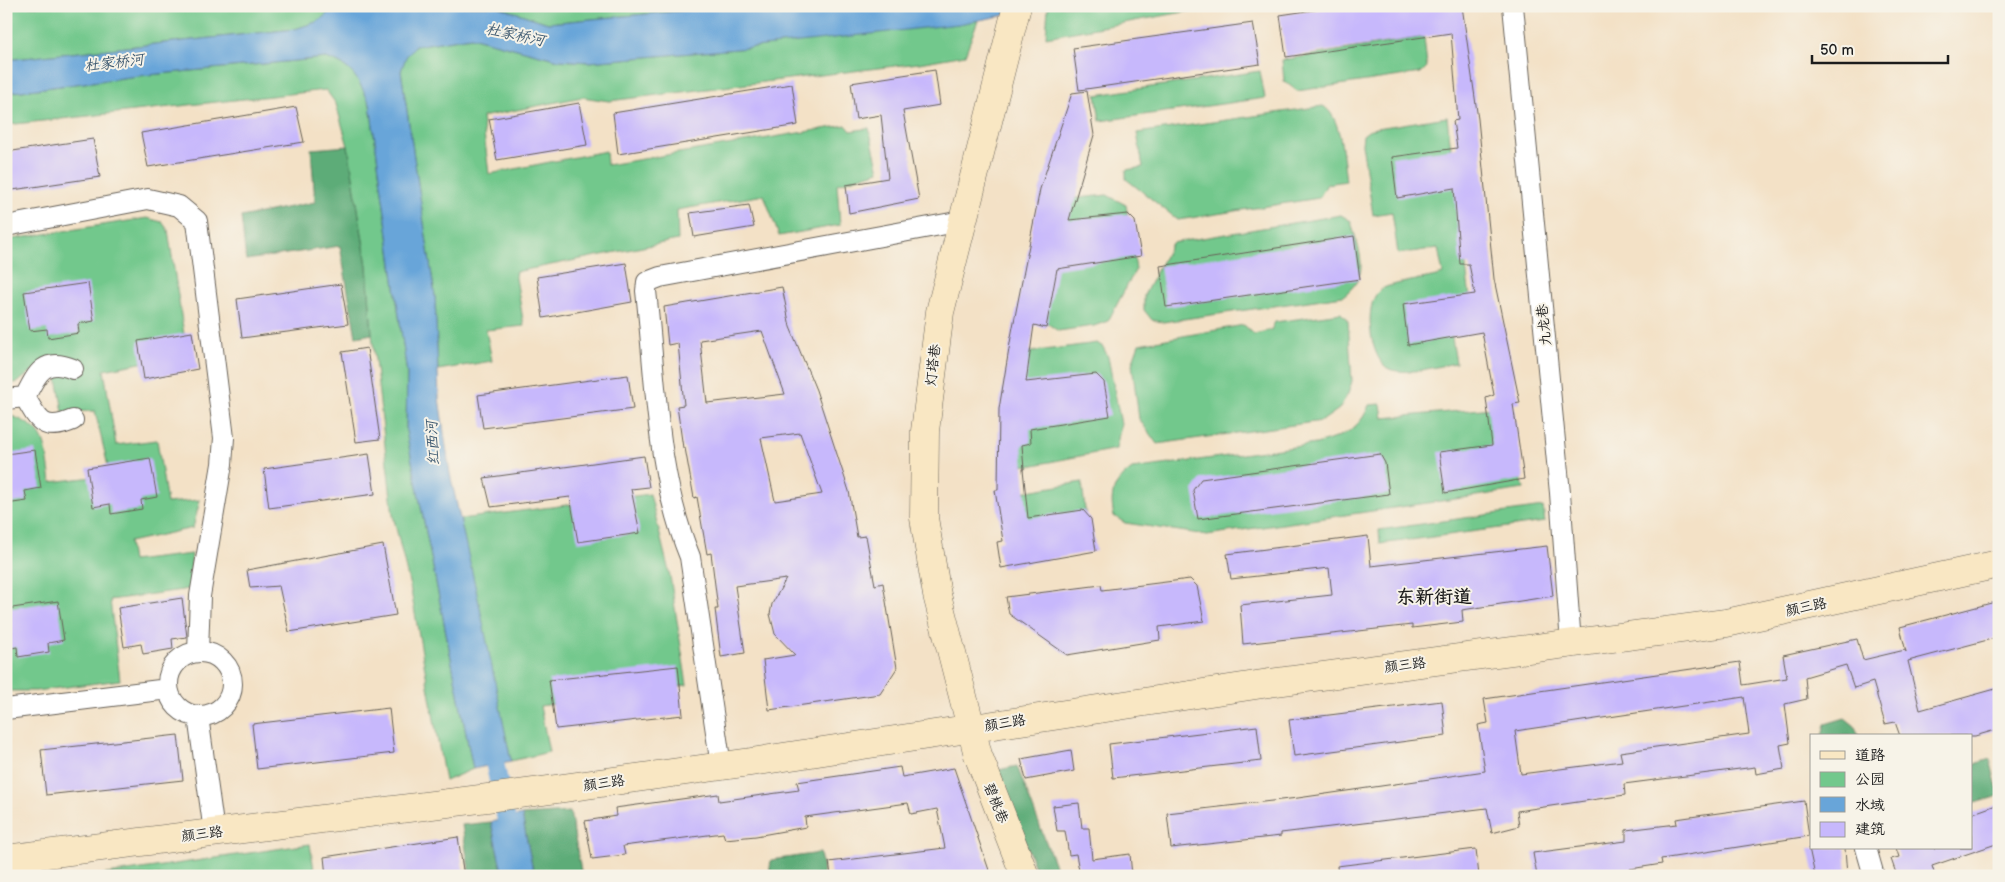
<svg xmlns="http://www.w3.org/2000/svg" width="2005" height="882" viewBox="0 0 2005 882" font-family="'Balsamiq Sans','LXGW WenKai TC',sans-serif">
	<rect width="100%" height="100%" fill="#f7f3e8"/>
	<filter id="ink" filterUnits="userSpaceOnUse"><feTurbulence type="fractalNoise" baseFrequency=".02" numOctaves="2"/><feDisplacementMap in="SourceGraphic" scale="10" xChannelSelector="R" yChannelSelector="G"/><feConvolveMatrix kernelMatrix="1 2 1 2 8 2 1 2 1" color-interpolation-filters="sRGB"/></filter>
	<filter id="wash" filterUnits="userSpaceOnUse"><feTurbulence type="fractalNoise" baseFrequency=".0096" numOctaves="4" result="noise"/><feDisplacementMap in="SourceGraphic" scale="20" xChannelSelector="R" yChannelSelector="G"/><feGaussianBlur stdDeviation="1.12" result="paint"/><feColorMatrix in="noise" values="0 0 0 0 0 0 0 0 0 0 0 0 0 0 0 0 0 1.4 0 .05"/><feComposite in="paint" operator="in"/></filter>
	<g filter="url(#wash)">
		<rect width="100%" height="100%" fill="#f3e1c6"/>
		<!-- green -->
		<path fill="#72c88c" stroke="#477254" d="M6 6H336L319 22 295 29 6 60Z
			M496 6H733L548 23Z
			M1052 6H1217L1046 37 1048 7Z
			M978 20 965 55 919 63 609 101 582 97 482 117 489 174 606 151 607 165 846 125 851 131 869 128 879 171 837 184 840 225 779 236 764 195 677 210 678 240 515 272 524 326 486 330 492 361 438 370 435 296 401 71 405 57 415 46 471 37 559 60 589 62 737 49Z
			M1424 37 1427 67 1421 73 1297 91 1284 81 1282 60Z
			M326 58C353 66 358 79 370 104L407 374 406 431 473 769 445 781 411 591 393 515 372 334 367 266 348 146 336 104 326 90 6 125V93L138 76Z
			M1260 71 1265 98 1100 121 1096 95Z
			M1323 106C1342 116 1343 161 1346 181L1327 184 1319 198 1178 220 1126 179V170L1143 167 1137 133Z
			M1447 117 1473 322 1450 326 1456 363C1436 366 1412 375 1392 370 1370 365 1362 304 1380 290 1389 283 1429 279 1443 274L1438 248 1398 254 1392 212 1373 215 1362 144 1363 135 1371 129Z
			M1107 195 1126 205 1136 269 1108 321 1094 326 1058 331 1040 318 1059 200Z
			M1341 215 1351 221C1358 251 1373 274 1343 296L1163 322 1152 320 1144 310V295L1172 243Z
			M147 218 162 222 168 230 187 354 104 370 116 445 157 440 167 503 200 500 193 528 129 542 132 561 192 554 189 589 110 600 120 680 36 691H6V414C48 428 45 442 51 482L110 475 95 411 63 412 53 355 18 382 6 385V240Z
			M1341 313 1348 321 1352 381 1348 394 1339 409 1322 421 1157 444 1139 419 1132 364 1139 344 1244 325 1254 334 1271 330 1275 322Z
			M1097 343 1103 347 1108 357 1121 424 1116 449 1029 466 1016 464 1022 353Z
			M1381 404 1383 418 1504 407 1524 489 1207 535 1125 523 1114 516C1109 494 1114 482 1132 469L1316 444C1341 437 1360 430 1369 405Z
			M1082 482 1088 538 1023 550 1010 494Z
			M650 494 670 576 687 685 540 706 549 752 511 761 460 519Z
			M1543 507 1545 522 1380 544 1379 530Z
			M310 844 315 876 101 875Z"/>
		<!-- forest -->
		<path fill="#5dac78" stroke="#3c644a" d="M348 146 367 266 372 334 356 337 340 246 246 260 241 217 315 202 311 149Z
			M1845 718 1855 726 1858 736H1822L1825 724Z
			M1990 759 1999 796 1971 804V765Z
			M1017 766 1059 876H1038L998 770Z
			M570 812 582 876H534L522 815Z
			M491 822 503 876H470L462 825Z
			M820 853 824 876H769L771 860Z"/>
		<!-- water -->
		<path fill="#68a5d9" stroke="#42607a" d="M336 6H496L548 23 733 6C752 6 768 11 787 6H1052L959 24 737 49 589 62 559 60 471 37 415 46 406 57 401 71 435 296 439 398 450 474 479 603 511 761 473 769 406 431 407 374 370 104C358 79 353 66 326 58L138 76 6 93V60L295 29 319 21Z
			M522 815 534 876H503L491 822Z"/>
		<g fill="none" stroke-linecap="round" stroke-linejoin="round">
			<!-- canal -->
			<path stroke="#68a5d9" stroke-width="19" d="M490 740 518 876"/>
		</g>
		<g id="blocks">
			<!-- building -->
			<path fill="#c7b8fc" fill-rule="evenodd" d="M1341 6H1462L1478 119 1494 279 1520 403 1513 404 1524 479 1445 493 1439 452 1492 445 1486 398 1494 395 1482 332 1408 345 1403 304 1475 294 1469 264H1460L1454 188 1397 198 1392 157 1457 148 1453 121 1458 120 1451 33 1286 57 1280 15Z
				M1253 23 1260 64 1079 90 1073 48Z
				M935 70 940 105 903 111 919 199 849 213 846 185 888 178 881 115 856 119 851 83Z
				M792 84 798 125 618 154 613 113Z
				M1087 91 1094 135 1069 220 1128 214 1135 221 1141 256 1057 269 1046 328 1034 325 1026 382 1096 374 1104 382 1110 416 1030 429 1031 443 1022 445 1024 469H1023L1028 518 1083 510 1091 519 1096 551 1001 568 997 542 1003 541 995 490H998L999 409 1011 337 1040 189 1072 93Z
				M579 103 587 145 497 160 489 119Z
				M296 107 304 142 148 167 141 133Z
				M93 139 100 177 6 191V152Z
				M749 205 754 227 694 237 690 213Z
				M1354 236 1360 279 1166 307 1160 266Z
				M626 263 632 302 543 318 537 277Z
				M88 283 94 321 78 324 79 333 48 338 47 329 30 331 24 292Z
				M341 284 348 324 242 338 237 299Z
				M782 287 790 327 816 390 849 491 857 537 866 536 875 585 883 583 897 668 880 694 769 710 763 660 795 655 775 634 770 614 772 604 786 579 735 586 745 653 721 657 715 609H718L711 553 707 554 697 497 694 498 685 448H683L677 406 684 405 678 343 668 345 664 307ZM762 331 785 394 707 403 700 340ZM800 433 822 494 775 501 761 438Z
				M192 332 198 369 144 379 138 341Z
				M367 348 380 439 356 442 342 352Z
				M628 375 633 409 483 428 478 395Z
				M35 450 41 488 25 491 27 501 6 504V454Z
				M369 454 375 494 269 508 264 469Z
				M1380 454 1385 463 1389 494 1198 519 1193 490 1201 479Z
				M644 456 649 487 631 489 640 533 578 542 570 497 491 507 484 478Z
				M150 458 157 497 141 500 142 509 111 514 110 504 93 507 87 468Z
				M1368 536 1371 566 1547 546 1553 596 1462 610 1463 622 1412 628V625L1243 644 1240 605 1332 595 1329 568 1231 579 1227 554Z
				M383 545 396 615 289 632 279 586 250 588 247 570Z
				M1190 579 1197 586 1204 621 1159 627 1160 640 1067 655 1009 614 1006 597 1101 585 1102 590Z
				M182 598 187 637 172 639 173 649 143 654 141 644 124 647 118 608Z
				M58 601 64 640 48 643 49 652 18 657 17 647 6 649V609Z
				M1999 601V637L1908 661 1920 710 1999 688V729L1975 736H1900L1895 722 1885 724 1873 682 1854 688 1846 665 1805 677 1807 699 1785 704 1790 743 1780 745 1784 769 1756 774 1755 767 1624 784 1625 795 1517 811 1519 826 1492 833 1487 808 1281 833V836L1171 848 1167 813 1298 798 1485 771 1478 725 1488 723 1484 699 1740 662 1743 685 1787 678 1783 655 1857 639 1863 660 1905 650 1906 652 1900 627ZM1744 697 1749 734 1620 752 1622 761 1521 774 1515 731Z
				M678 666 683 715 556 729 549 680Z
				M1442 701 1446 736 1294 756 1289 720Z
				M389 708 394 753 257 769 252 724Z
				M1257 726 1261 761 1113 778 1109 744Z
				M178 735 183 780 46 795 41 750Z
				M1071 750 1074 771 1026 780 1021 759Z
				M900 767 902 777 954 768 991 876H831L829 862 945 848 937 809 911 814 908 803 805 817 806 827 756 836 725 839 723 833 623 846 625 855 592 859 585 821 616 816 615 808 718 794 719 801 799 790 797 782Z
				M1804 801 1809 836 1661 859 1662 864 1630 869 1631 876H1537L1533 853 1626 841V830L1677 824 1676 819Z
				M1079 803 1082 828H1089L1092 859 1130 854 1132 876H1080L1076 854 1069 855 1065 831H1057L1053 806Z
				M1999 804V843L1932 866 1935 876H1897L1891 859 1899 857 1896 848H1971V814Z
				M458 837 464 876H326L324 857Z
				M1809 848H1845L1847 876H1815Z
				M1476 849 1479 876H1338L1337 866Z"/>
		</g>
	</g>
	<g filter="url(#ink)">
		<use href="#blocks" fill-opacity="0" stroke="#676158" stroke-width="1"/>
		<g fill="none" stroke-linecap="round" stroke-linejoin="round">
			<defs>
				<path id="street" d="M1513 6 1560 493 1571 644
					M6 226 148 199 179 206 197 221 224 438 222 464 200 596 198 652
					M25 397C37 373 44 357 73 369
					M25 397C39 422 44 432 73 420
					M6 399 25 397
					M168 684a32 32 0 1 1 64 0a32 32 0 1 1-64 0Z
					M6 709 168 689
					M198 716 214 832
					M721 766 690 557C656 474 656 380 646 291L647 282 660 277 962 221
					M1866 848 1874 876"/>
				<path id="secondary" d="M1017 6 940 312 925 431 924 518 937 595 978 755 1025 876
					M6 859 542 791 751 762 1269 683 1726 623 1999 564"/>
			</defs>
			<!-- street casing -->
			<use href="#street" stroke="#676158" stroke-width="22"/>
			<!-- secondary casing -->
			<use href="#secondary" stroke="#676158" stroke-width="29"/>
			<!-- street -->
			<use href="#street" stroke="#fff" stroke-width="20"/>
			<!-- secondary -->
			<use href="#secondary" stroke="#f9e7c3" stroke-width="28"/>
		</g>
	</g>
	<g text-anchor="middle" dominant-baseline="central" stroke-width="4" stroke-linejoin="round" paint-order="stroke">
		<!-- street labels -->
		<g font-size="14" fill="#1c1c1c" stroke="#f7f3e8">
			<text transform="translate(1544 325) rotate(-96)">九龙巷</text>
			<text transform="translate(933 365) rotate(-83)">灯塔巷</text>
			<text transform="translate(1806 607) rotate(-12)">颜三路</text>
			<text transform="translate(1405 665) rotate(-7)">颜三路</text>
			<text transform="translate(1005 723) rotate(-9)">颜三路</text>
			<text transform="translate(604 783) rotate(-8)">颜三路</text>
			<text transform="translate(996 803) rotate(68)">碧桃巷</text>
			<text transform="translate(202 834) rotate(-7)">颜三路</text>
		</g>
		<!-- water labels -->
		<g font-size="15" font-style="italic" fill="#3e5a71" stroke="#f7f3e8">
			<text transform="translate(515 35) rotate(12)">杜家桥河</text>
			<text transform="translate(114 63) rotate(-7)">杜家桥河</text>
			<text transform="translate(433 443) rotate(-93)">红西河</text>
		</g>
		<!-- district labels -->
		<g font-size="19" font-weight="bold" fill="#1c1c1c" stroke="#f7f3e8">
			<text x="1434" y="597">东新街道</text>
		</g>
	</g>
	<!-- margin -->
	<rect width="2005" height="882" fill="none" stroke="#f7f3e8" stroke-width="25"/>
	<!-- legend -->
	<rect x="1810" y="734" width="162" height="115" fill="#f7f3e8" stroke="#9f9d96"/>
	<rect x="1820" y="751" width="25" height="8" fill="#f9e7c3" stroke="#9f9d96"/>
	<text x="1855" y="760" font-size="15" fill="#1c1c1c">道路</text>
	<rect x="1820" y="772" width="25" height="15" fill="#72c88c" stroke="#9f9d96"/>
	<text x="1855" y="784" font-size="15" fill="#1c1c1c">公园</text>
	<rect x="1820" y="797" width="25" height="15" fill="#68a5d9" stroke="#9f9d96"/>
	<text x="1855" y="810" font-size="15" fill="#1c1c1c">水域</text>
	<rect x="1820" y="822" width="25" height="15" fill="#c7b8fc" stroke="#9f9d96"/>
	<text x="1855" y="834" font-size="15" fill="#1c1c1c">建筑</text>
	<!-- scale -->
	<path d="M1812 55v8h136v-8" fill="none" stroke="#1c1c1c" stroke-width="2.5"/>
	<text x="1820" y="55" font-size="15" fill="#1c1c1c" stroke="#f7f3e8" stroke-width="4" paint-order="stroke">50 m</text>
</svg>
